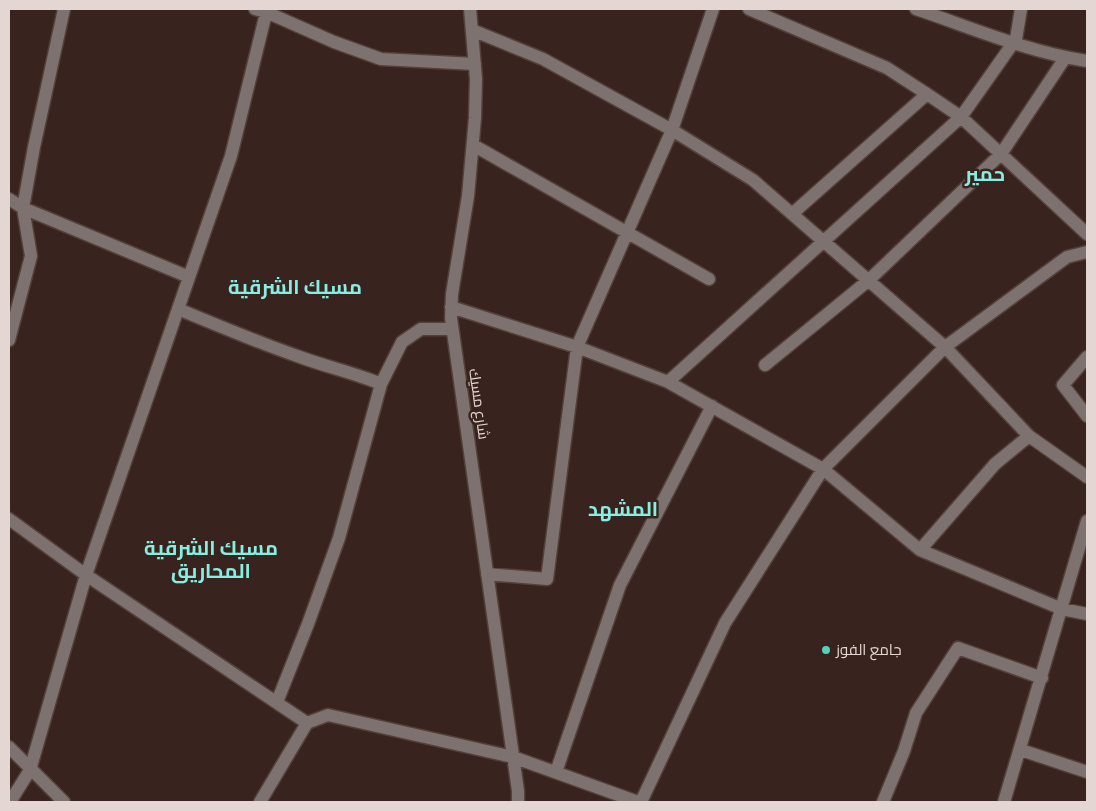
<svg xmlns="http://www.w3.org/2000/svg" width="1096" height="811" viewBox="0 0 1096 811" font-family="Signika,Cairo,sans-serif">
	<rect width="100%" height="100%" fill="#38231e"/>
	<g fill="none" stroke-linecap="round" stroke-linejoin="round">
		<defs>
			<path id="minor" d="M255 9 266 12 334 42 381 59 475 64
				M470 9 476 79 475 118 468 196 452 294 451 318 518 791V802
				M749 9 887 68 927 94 961 117 1087 234
				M916 9C972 28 1028 52 1087 61
				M472 30 543 59 672 130 753 180 945 347 1029 436 1087 477
				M473 145 709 279
				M9 199 23 208 189 277
				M792 214 927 94
				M451 307 577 347 668 382 823 469 920 550 1062 609 1087 614
				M178 309C219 326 259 343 300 357 327 367 355 373 381 384L339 538 308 624 277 702
				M9 340 31 256 23 208 34 147 64 9
				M1087 357 1063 385 1087 416
				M765 365 869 280 1001 154 1065 58
				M668 382 961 117 1016 39 1021 9
				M381 384 402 342 421 329H452
				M9 519 86 575 307 723
				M920 550 995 464 1029 436
				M487 574 547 579 577 347 672 130 713 9
				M9 747 64 802
				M1021 750 1087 772
				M556 772 620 585 712 406
				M10 802 30 770 86 575 231 156 267 9
				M260 802 307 723 328 715 513 757 638 802
				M641 802 725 623 823 469 945 347 1067 257 1087 252
				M883 802 904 751 916 713 958 648 1042 678
				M1004 802 1087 521"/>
		</defs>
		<!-- minor casing -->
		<use href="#minor" stroke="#54403b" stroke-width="15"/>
		<!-- minor -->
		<use href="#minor" stroke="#7d726f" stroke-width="12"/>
	</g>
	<!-- markers -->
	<circle fill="#58cebf" stroke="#38231e" stroke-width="2" cx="826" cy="650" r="5"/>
	<g text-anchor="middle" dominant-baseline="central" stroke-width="5" stroke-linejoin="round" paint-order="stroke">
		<!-- street labels -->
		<g font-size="15" fill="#e4d6d2" stroke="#38231e">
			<text transform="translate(479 404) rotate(82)">شارع مسيك</text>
		</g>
		<!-- poi labels -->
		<g font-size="15" fill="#e4d6d2" stroke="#38231e" text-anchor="start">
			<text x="836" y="650">جامع الفوز</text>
		</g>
		<!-- district labels -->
		<g font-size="20" font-weight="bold" fill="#87efe1" stroke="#38231e">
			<text x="985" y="174">حمير</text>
			<text x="295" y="287">مسيك الشرقية</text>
			<text x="623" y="509">المشهد</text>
			<text x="211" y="548">مسيك الشرقية<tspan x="211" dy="23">المحاريق</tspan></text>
		</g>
	</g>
	<!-- border -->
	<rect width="1096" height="811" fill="none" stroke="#e4d6d2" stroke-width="20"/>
</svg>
